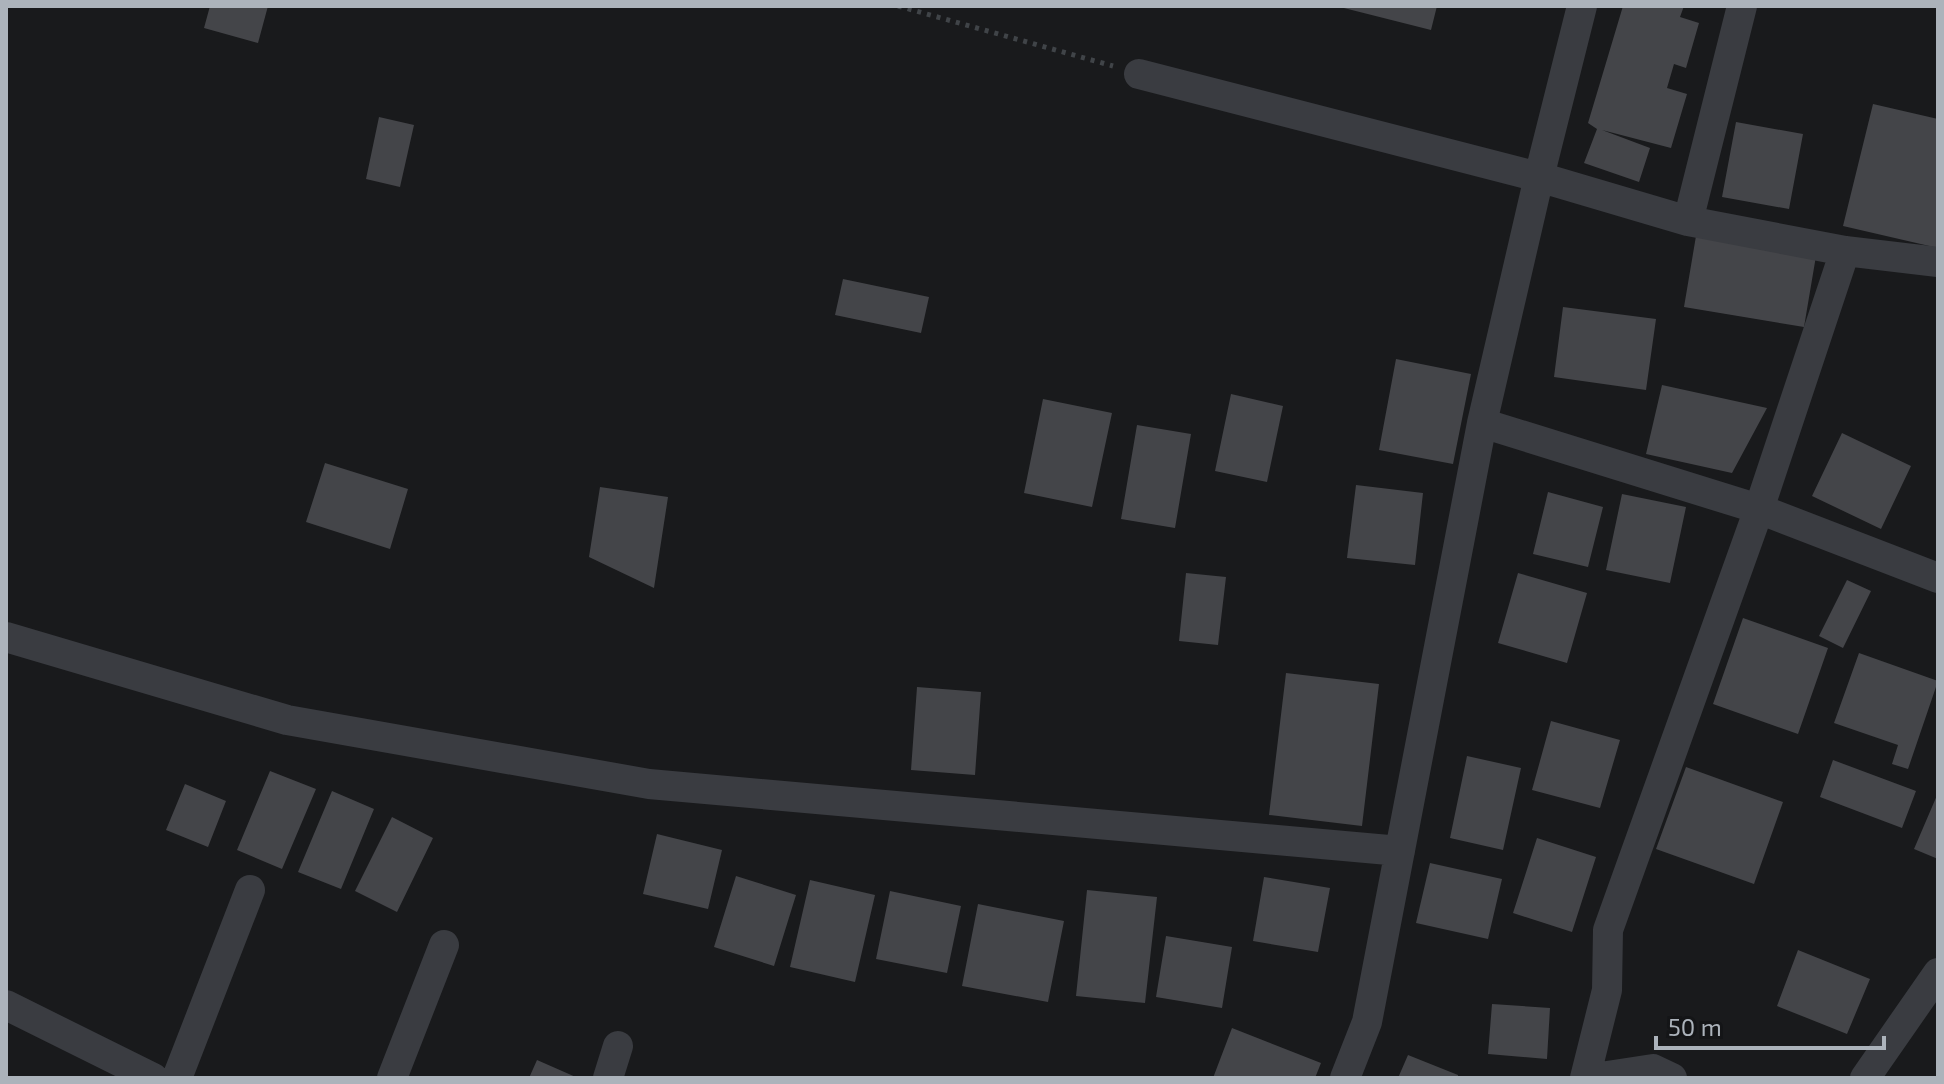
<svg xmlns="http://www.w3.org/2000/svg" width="1944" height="1084" viewBox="0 0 1944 1084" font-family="'Exo 2',sans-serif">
	<rect width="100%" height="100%" fill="#191a1c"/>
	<!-- building -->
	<path fill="#444549" d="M210 6H268L258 43 204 28Z
		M1336 6H1437L1431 30Z
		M1623 6H1684L1680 17 1699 23 1686 68 1674 64 1667 88 1687 94 1671 148 1602 130 1650 148 1639 182 1584 163 1597 129 1588 123Z
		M1873 104 1938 119V248L1843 226Z
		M379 117 414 125 400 187 366 179Z
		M1736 122 1803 134 1789 209 1722 197Z
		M1696 236 1816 256 1804 327 1684 307Z
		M843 279 929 297 921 333 835 315Z
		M1563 307 1656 319 1646 390 1554 377Z
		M1396 359 1471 374 1453 464 1379 450Z
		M1662 385 1767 408 1732 473 1646 454Z
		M1231 394 1283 406 1267 482 1215 471Z
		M1043 399 1112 413 1092 507 1024 493Z
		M1137 425 1191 434 1175 528 1121 519Z
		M1842 433 1911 466 1881 529 1812 496Z
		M325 463 408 489 390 549 306 522Z
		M1356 485 1423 493 1415 565 1347 558Z
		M600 487 668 497 654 588 589 557Z
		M1548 492 1603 507 1588 567 1533 554Z
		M1622 494 1686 507 1670 583 1606 570Z
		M1186 573 1226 577 1218 645 1179 641Z
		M1518 573 1587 593 1567 663 1498 643Z
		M1847 580 1871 591 1843 648 1819 636Z
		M1743 618 1828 648 1798 734 1713 704Z
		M1859 653 1938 681 1908 769 1892 764 1898 745 1834 723Z
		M1286 673 1379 684 1362 826 1269 815Z
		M917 687 981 692 975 775 911 770Z
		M1551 721 1620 740 1600 808 1532 790Z
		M1467 756 1521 768 1503 850 1450 838Z
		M1833 760 1916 791 1902 828 1820 797Z
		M1686 767 1783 802 1754 884 1656 849Z
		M270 771 316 789 282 869 237 850Z
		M185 784 226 801 208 847 166 830Z
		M332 791 374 809 341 889 298 872Z
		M1938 793V859L1914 849Z
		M392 817 433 838 397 912 355 891Z
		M657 834 722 850 708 909 643 894Z
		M1537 838 1596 857 1572 932 1513 913Z
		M1430 863 1502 879 1488 939 1416 923Z
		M736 876 796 895 774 966 714 947Z
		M1264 877 1330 888 1318 952 1253 941Z
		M810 880 875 895 855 982 790 967Z
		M1087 890 1157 897 1145 1003 1076 996Z
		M890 891 961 906 947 973 876 959Z
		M978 904 1064 921 1048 1002 962 986Z
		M1166 936 1232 947 1222 1008 1156 997Z
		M1798 950 1870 979 1847 1034 1777 1006Z
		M1492 1004 1550 1008 1547 1059 1488 1054Z
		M1232 1028 1321 1063 1315 1078H1213Z
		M1408 1055 1458 1075V1078H1398Z
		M537 1060 578 1078H529Z"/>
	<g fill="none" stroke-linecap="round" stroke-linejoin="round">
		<!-- path -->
		<path stroke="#404448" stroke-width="5" stroke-dasharray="4 6" stroke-linecap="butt" d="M898 6 1113 66"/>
		<!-- minor -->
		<path stroke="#3a3c41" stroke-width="30" d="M1139 74 1539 177 1688 221 1845 251 1938 262
			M1688 221 1742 6
			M1482 423 1759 509 1938 578
			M6 637 287 720 649 784 1400 851
			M6 1005 153 1078
			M177 1078 250 890
			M392 1078 444 945
			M608 1078 618 1046
			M1345 1078 1367 1022 1482 423 1539 177 1582 6
			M1585 1078 1607 990 1608 930 1759 509 1845 251
			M1594 1078 1653 1069 1672 1078
			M1865 1078 1938 973"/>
	</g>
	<!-- border -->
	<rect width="1944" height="1084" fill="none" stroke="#acb3bb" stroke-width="16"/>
	<!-- scale -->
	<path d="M1656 1036v12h228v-12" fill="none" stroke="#acb3bb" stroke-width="4"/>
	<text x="1668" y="1036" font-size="24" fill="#acb3bb" stroke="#141517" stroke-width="6" paint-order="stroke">50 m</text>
</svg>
